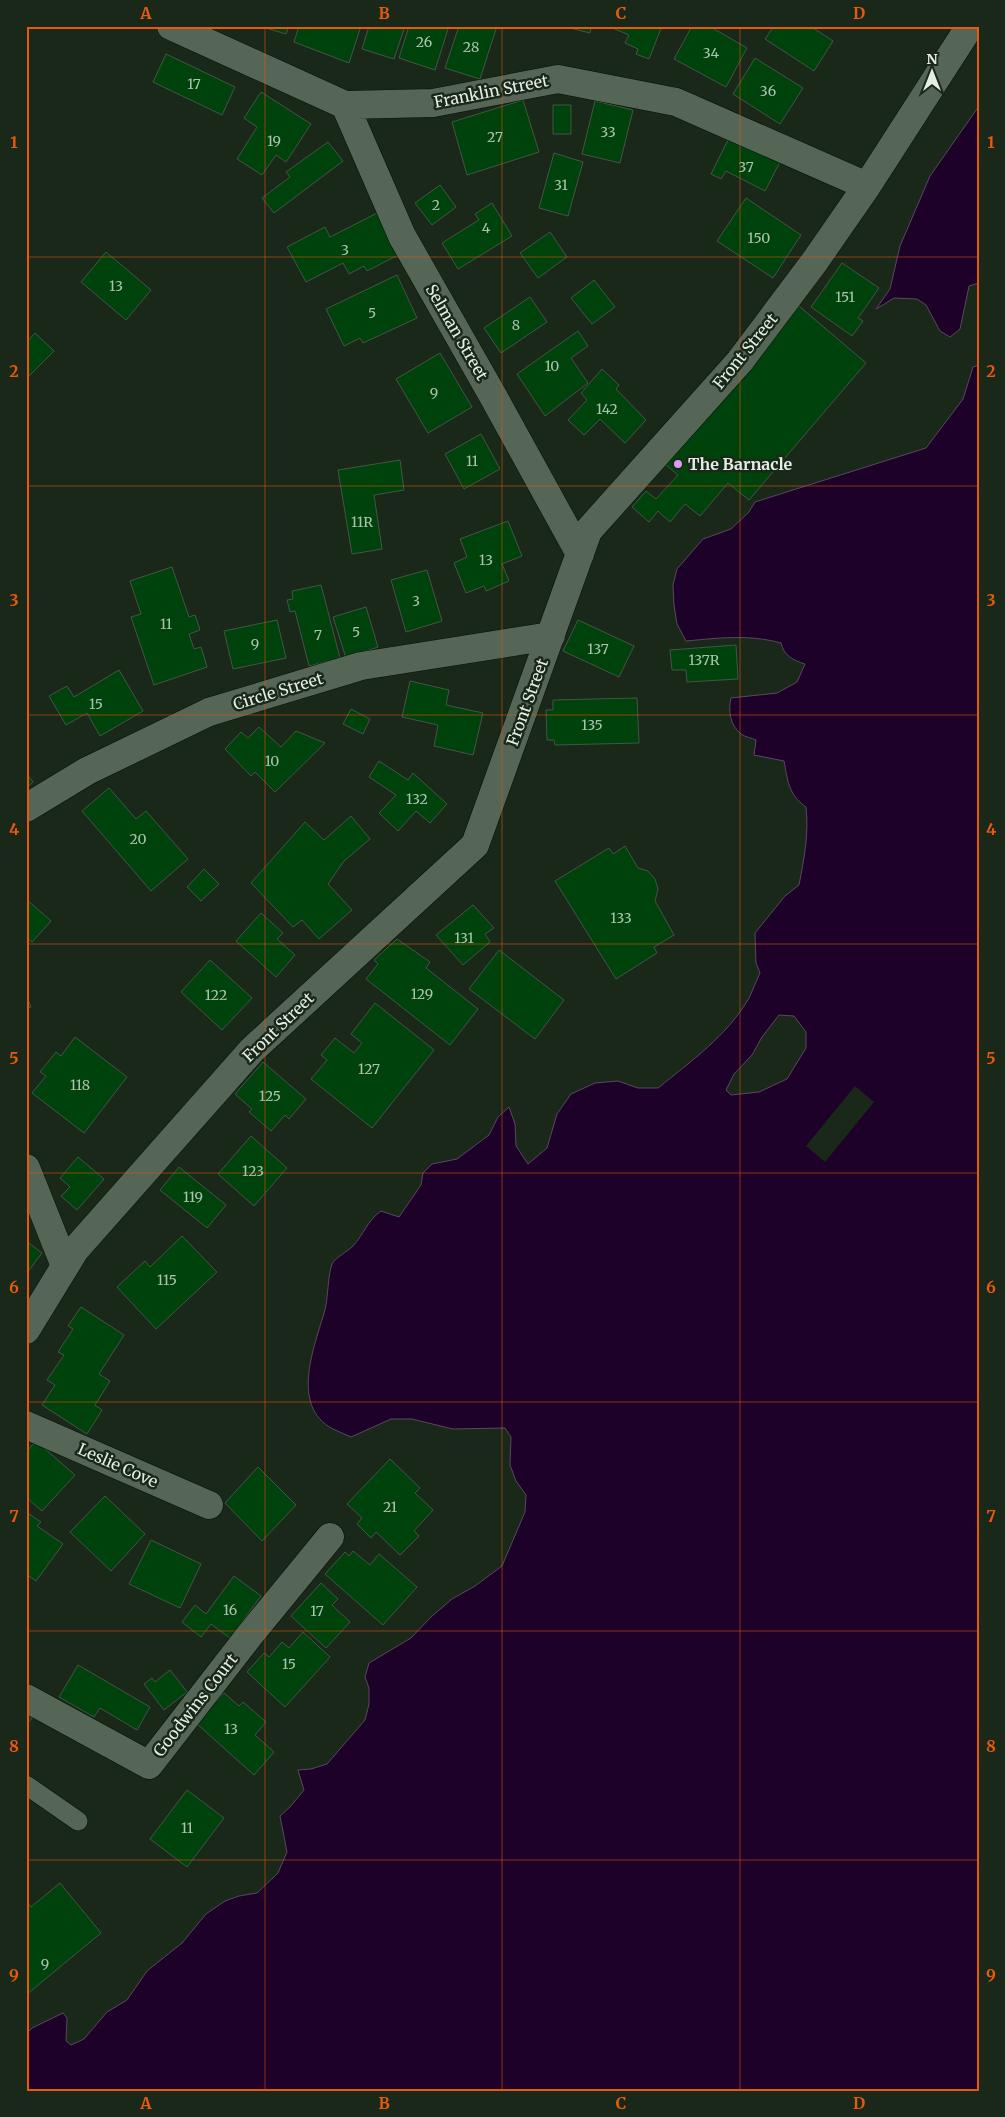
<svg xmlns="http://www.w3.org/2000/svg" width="1005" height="2117" viewBox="0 0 1005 2117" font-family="Merriweather,serif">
	<rect width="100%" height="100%" fill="#1a281a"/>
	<!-- water -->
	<path fill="#1d0128" stroke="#594860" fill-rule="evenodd" d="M979 106V283L969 286 960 329 950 337 940 331 926 305 917 299 894 298 876 309 890 289 900 246 930 176Z
		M979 365V2091H26V2034L32 2028 63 2013 67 2018 66 2041 71 2045 84 2039 107 2012 127 2000 147 1971 182 1943 206 1914 225 1901 239 1896 257 1893 278 1873 287 1852 280 1816 290 1807 304 1790 298 1770 311 1769 327 1764 365 1720 369 1704V1688L365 1677 369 1663 411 1638 431 1617 452 1599 475 1586 502 1566 525 1512 526 1495 516 1481 510 1465 511 1437 505 1428 453 1429 412 1419H391L351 1437C345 1434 339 1432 333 1429 289 1406 315 1345 325 1310 328 1298 328 1274 332 1264 336 1257 347 1252 353 1246 364 1234 367 1221 381 1211L399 1217 421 1185 423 1173 432 1164 457 1159 489 1135 498 1117 509 1107 515 1124 516 1146 528 1164 547 1148 557 1114 571 1094 595 1083 618 1081 638 1088H658C690 1062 728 1035 749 998 753 990 756 981 760 973L756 963 755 933 785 896 799 885C804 859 809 834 806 807 788 794 788 781 784 761L754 755 756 740C752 738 745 737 741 734 730 725 728 711 731 698L777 693 797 682 805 664C793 660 784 656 781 643 748 634 719 638 686 641L677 624 674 605 673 585 677 569 703 539 731 529 749 512 755 502 926 448 963 399 973 367ZM779 1015 794 1016 806 1032V1048L787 1079 759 1092 731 1095 726 1090 734 1074 752 1055 762 1037Z"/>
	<!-- pier -->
	<path fill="#1a281a" d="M855 1086 874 1102 825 1162 806 1146Z"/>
	<!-- building -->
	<path fill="#00420c" stroke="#455445" d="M259 26H289L286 34Z
		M299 26H361L349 63 294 42Z
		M369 26H405L394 59 362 49Z
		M409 26H449L435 70 399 58Z
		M459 26H497L480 79 445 68Z
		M562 26H591L590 33Z
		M608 26H662L649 59 636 54 638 49 625 43 629 35Z
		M692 26H709L747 48 726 87 674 59Z
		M774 26H810L833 41 814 71 765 39Z
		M166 54 235 87 222 115 153 82Z
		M755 58 803 88 780 124 733 94Z
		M261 92 311 124 286 162 276 155 262 175 237 159 257 127 244 118Z
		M523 100 539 152 467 175 452 122Z
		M595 101 633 110 620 163 582 154Z
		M553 105H571V134H553Z
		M730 136 780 162 765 191 726 171 721 179 711 174Z
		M328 142 343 161 274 213 262 198 290 177 286 172Z
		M554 153 583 162 568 216 539 208Z
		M440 185 456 207 432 225 415 203Z
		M746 198 801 235 773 278 717 241Z
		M492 203 512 236 458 269 442 243 479 220 475 214Z
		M381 211 402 253 367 271 364 266 349 274 343 263 306 282 287 247 325 227 330 237Z
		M550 232 567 257 538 278 520 253Z
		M106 252 151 290 126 320 81 282Z
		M842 263 879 288 858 318 863 321 852 336 811 307Z
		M397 275 417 318 363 343 360 338 344 346 326 309Z
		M594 280 615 307 592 324 571 298Z
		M530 297 547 322 501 353 484 328Z
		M799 306 866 363 749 500 728 483 700 516 685 504 670 522 658 511 649 522 632 507 646 491 656 499 678 475 665 464Z
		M578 331 588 346 571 358 588 383 545 416 517 374Z
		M35 333 54 351 29 376 26 373V343Z
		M440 353 472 407 428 433 396 379Z
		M602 369 619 385 616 389 646 420 625 443 600 419 584 435 568 420 587 400 581 393Z
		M481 434 500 469 464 489 445 454Z
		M400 460 404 490 374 495 382 549 352 554 338 470Z
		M508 521 522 556 502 564 509 581 486 591 484 586 466 593 454 563 467 557 460 539Z
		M172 567 189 617 195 615 200 630 189 634 194 649 201 647 207 667 154 685 131 617 141 614 130 581Z
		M427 570 442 621 406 632 391 580Z
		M321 585 340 658 309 666 295 611 290 612 287 600 293 599 292 591Z
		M366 607 378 647 346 658 333 617Z
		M277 620 286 658 233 669 224 631Z
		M578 620 634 646 619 677 563 651Z
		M736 645 738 679 687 682 686 670H672L670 650Z
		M119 670 143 711 100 736 87 713 66 725 49 696 67 686 74 697Z
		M410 681 449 690 446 705 483 713 473 755 434 746 438 725 402 717Z
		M637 698 639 743 555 745 554 740H547L546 710H553V700Z
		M351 709 370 719 363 734 343 724Z
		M259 727 281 747 296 731 325 743 275 792 255 772 251 776 225 749 241 732 248 738Z
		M379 761 408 780 413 773 447 804 430 823 416 811 398 831 379 813 396 795 369 777Z
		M26 773 33 782 26 788Z
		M109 788 136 819 146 811 188 859 151 891 82 811Z
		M351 816 370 839 344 861 328 884 352 910 319 939 302 920 293 927 251 883 305 822 324 840Z
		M625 846 638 868 648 871 655 879 658 889 655 901 674 935 654 947 657 953 616 979 555 881 609 848 613 854Z
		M204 869 219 884 201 901 187 887Z
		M26 899 51 921 32 942 26 937Z
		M473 905 494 928 485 934 490 942 463 965 436 935Z
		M261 913 283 933 277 939 295 955 276 977 236 941Z
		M397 939 430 962 426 968 478 1009 450 1045 366 979 378 964 374 960Z
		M499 950 564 1000 535 1039 469 989Z
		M210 960 252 998 222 1030 181 992Z
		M26 995 31 1007 26 1009Z
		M375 1003 434 1050 372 1128 311 1079 327 1060 321 1055 335 1038 354 1053 362 1043 351 1034Z
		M75 1037 127 1077 84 1133 32 1093 46 1076 40 1072 56 1052 61 1056Z
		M263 1062 306 1099 289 1119 285 1115 271 1131 249 1112 252 1109 235 1094Z
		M251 1136 287 1168 254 1206 218 1174Z
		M78 1157 104 1179 77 1210 61 1196 70 1187 60 1178Z
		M179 1167 226 1205 207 1228 160 1190Z
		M182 1236 217 1272 156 1329 117 1287 145 1261 150 1267Z
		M26 1241 42 1253 26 1274Z
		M81 1307 124 1335 99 1374 110 1381 95 1405 102 1410 87 1434 42 1405 55 1385 47 1380 64 1355 58 1352 73 1329 68 1326Z
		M36 1441 75 1475 42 1511 26 1497V1452Z
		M390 1459 420 1488 415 1493 433 1510 414 1531 419 1536 400 1555 376 1532 371 1538 357 1524 362 1518 347 1504Z
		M258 1467 296 1505 262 1541 225 1503Z
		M105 1496 145 1534 111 1571 70 1532Z
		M26 1512 41 1522 37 1526 63 1544 36 1581 26 1574Z
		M151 1540 201 1564 180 1608 129 1584Z
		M353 1551 370 1565 379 1554 417 1587 383 1625 325 1574 345 1552 349 1556Z
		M234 1576 261 1596 230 1638 211 1624 201 1637 182 1622 195 1605 206 1614Z
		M321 1583 338 1599 332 1605 350 1622 326 1648 291 1616Z
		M303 1632 330 1657 285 1707 247 1672 264 1653 269 1657 282 1642 289 1648Z
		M78 1665 150 1707 137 1730 100 1708 94 1717 59 1697Z
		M170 1670 187 1692 164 1710 144 1684 152 1678 155 1682Z
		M224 1693 239 1706 243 1702 266 1722 255 1735 274 1752 254 1775 196 1723Z
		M26 1714 32 1718 26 1726Z
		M187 1790 224 1818 187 1867 150 1839Z
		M60 1883 101 1933 26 1995V1900L31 1907Z"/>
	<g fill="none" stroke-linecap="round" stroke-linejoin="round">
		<defs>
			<path id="service" d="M26 1785 78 1821"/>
			<path id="minor" d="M171 26 345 105 433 103 558 79 676 102 867 186
				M345 105 402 236 493 396 580 554
				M26 808 87 771 209 712 361 666 551 636
				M26 1168 65 1266
				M26 1330 75 1250 252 1050 475 845 588 531 740 361 815 261 867 186 970 26
				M26 1425 209 1505
				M26 1698 149 1765 249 1636 330 1537"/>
		</defs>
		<!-- service casing -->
		<use href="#service" stroke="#041005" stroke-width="20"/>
		<!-- minor casing -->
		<use href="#minor" stroke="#041005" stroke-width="29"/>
		<!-- service -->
		<use href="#service" stroke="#566656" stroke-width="19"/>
		<!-- minor -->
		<use href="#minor" stroke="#566656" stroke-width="28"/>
	</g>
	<!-- grid -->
	<path fill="none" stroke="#e8590c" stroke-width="1" stroke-opacity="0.55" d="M265 26V2091M502 26V2091M740 26V2091M26 257H979M26 486H979M26 715H979M26 944H979M26 1173H979M26 1402H979M26 1631H979M26 1860H979"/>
	<!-- markers -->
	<circle fill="#da9af6" stroke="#1a281a" stroke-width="2" cx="678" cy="464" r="5"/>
	<g text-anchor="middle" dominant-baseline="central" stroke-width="5" stroke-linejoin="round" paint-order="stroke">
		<!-- number labels -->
		<g font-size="14" fill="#abc3ae">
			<text x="424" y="42">26</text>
			<text x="471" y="47">28</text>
			<text x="711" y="53">34</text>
			<text x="194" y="84">17</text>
			<text x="768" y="91">36</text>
			<text x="608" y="132">33</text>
			<text x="495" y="137">27</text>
			<text x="274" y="141">19</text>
			<text x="746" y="167">37</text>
			<text x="561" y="185">31</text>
			<text x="436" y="205">2</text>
			<text x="486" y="228">4</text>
			<text x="759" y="238">150</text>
			<text x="345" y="250">3</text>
			<text x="116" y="286">13</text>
			<text x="845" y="297">151</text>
			<text x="372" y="313">5</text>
			<text x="516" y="325">8</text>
			<text x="552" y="366">10</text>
			<text x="434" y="393">9</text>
			<text x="607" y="409">142</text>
			<text x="472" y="461">11</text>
			<text x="362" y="522">11R</text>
			<text x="486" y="560">13</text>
			<text x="416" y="601">3</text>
			<text x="166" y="624">11</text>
			<text x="356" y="632">5</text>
			<text x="318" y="635">7</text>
			<text x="255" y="644">9</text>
			<text x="598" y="649">137</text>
			<text x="704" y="660">137R</text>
			<text x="96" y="704">15</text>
			<text x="592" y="725">135</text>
			<text x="272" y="761">10</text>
			<text x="417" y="799">132</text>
			<text x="138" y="839">20</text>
			<text x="621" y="918">133</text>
			<text x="464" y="938">131</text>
			<text x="422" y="994">129</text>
			<text x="216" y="995">122</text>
			<text x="369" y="1069">127</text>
			<text x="80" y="1085">118</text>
			<text x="270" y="1096">125</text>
			<text x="253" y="1171">123</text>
			<text x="193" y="1197">119</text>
			<text x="167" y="1280">115</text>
			<text x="390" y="1507">21</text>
			<text x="230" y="1610">16</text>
			<text x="317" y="1611">17</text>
			<text x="289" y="1664">15</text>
			<text x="231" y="1729">13</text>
			<text x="187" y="1828">11</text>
			<text x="45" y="1964">9</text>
		</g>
		<!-- street labels -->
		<g font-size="16" fill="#e4eee4" stroke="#1a281a">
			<text transform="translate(491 91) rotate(-11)">Franklin Street</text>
			<text transform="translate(457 332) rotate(60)">Selman Street</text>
			<text transform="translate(745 351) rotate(-51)">Front Street</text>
			<text transform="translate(278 691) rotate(-17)">Circle Street</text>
			<text transform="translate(527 702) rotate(-70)">Front Street</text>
			<text transform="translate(278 1027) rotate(-44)">Front Street</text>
			<text transform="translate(118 1465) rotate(24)">Leslie Cove</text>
			<text transform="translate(195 1705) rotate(-52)">Goodwins Court</text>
		</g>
		<!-- poi labels -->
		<g font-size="16" font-weight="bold" fill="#e4eee4" stroke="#1a281a" text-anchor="start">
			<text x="688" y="464">The Barnacle</text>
		</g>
	</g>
	<!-- border -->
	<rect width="1005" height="2117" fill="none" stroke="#1a281a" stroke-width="55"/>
	<!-- north arrow -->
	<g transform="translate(932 72)" stroke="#1a281a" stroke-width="4" paint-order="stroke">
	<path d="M0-4L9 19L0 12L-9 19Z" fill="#e4eee4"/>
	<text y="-8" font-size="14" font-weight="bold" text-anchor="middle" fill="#e4eee4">N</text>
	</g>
	<rect x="28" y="28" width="950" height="2062" fill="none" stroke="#e8590c" stroke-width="2"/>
	<g font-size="16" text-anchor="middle" font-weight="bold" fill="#e8590c">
		<text x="146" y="19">A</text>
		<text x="384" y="19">B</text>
		<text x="621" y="19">C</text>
		<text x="859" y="19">D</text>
		<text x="14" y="148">1</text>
		<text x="991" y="148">1</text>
		<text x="14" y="377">2</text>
		<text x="991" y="377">2</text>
		<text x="14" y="606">3</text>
		<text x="991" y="606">3</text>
		<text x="14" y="835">4</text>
		<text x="991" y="835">4</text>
		<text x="14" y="1064">5</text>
		<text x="991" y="1064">5</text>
		<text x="14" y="1293">6</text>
		<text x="991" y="1293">6</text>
		<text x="14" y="1522">7</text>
		<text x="991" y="1522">7</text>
		<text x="14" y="1752">8</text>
		<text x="991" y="1752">8</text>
		<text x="14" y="1981">9</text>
		<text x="991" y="1981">9</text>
		<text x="146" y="2109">A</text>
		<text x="384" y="2109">B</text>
		<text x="621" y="2109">C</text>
		<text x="859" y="2109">D</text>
	</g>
</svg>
